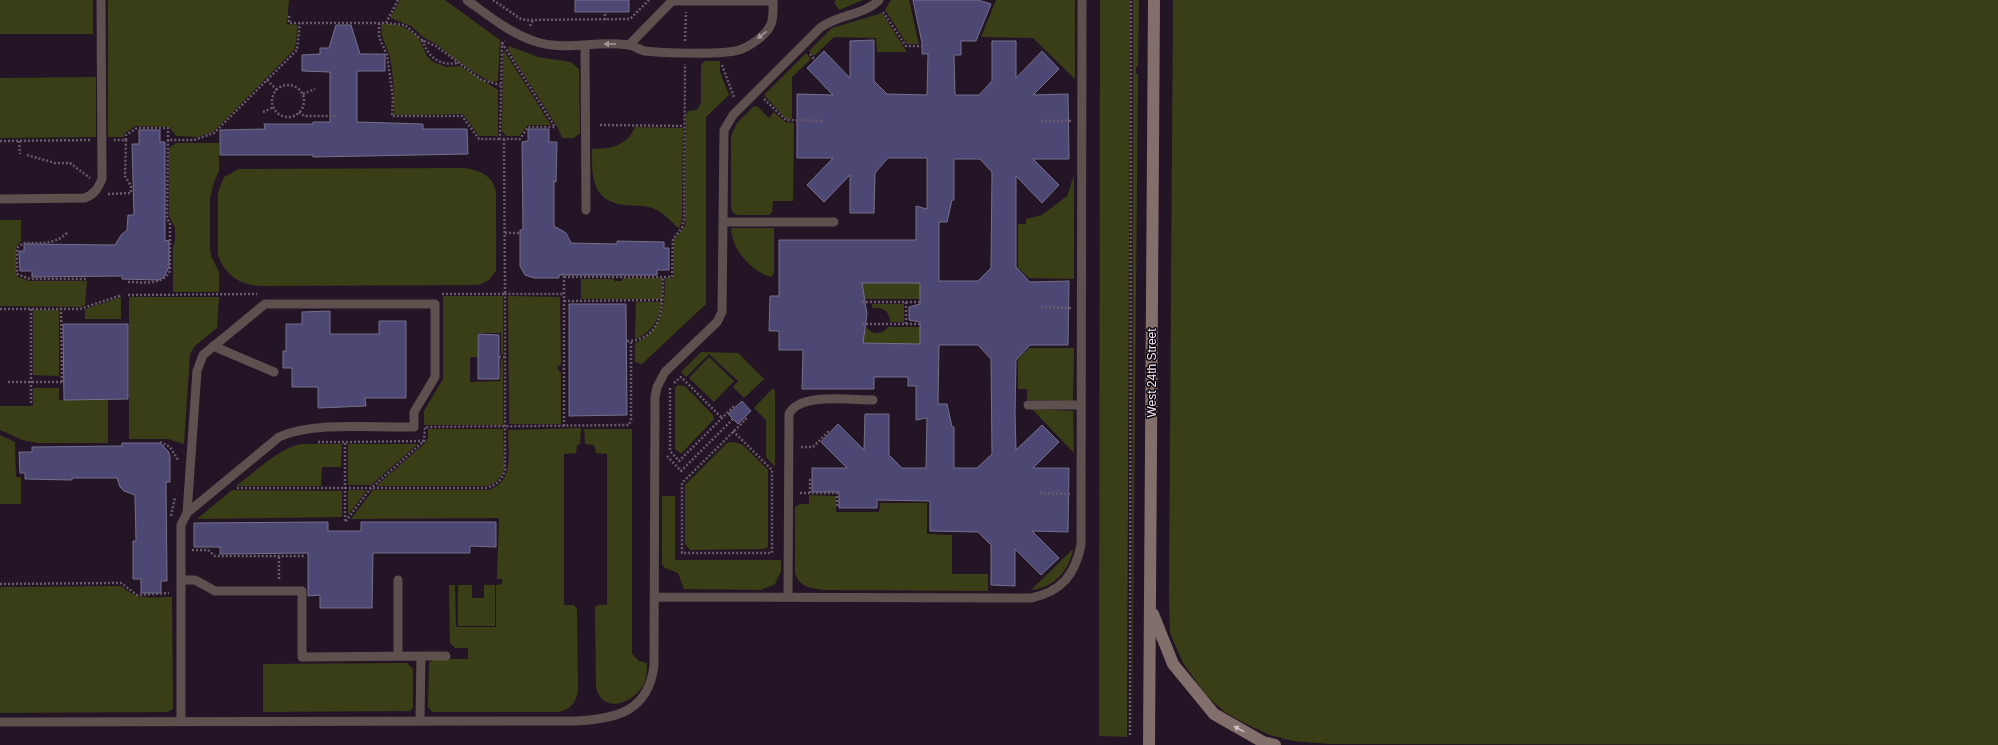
<svg xmlns="http://www.w3.org/2000/svg" width="1998" height="745" viewBox="0 0 1998 745" font-family="Helvetica,sans-serif">
	<rect width="100%" height="100%" fill="#241526"/>
	<!-- green -->
	<path fill="#393e16" d="M0 0H93V34H0Z
		M108 0H289L287 24 298 25 295 49 213 132 198 137 176 136 169 127 135 126 124 134V137H108Z
		M400 0H445L500 40 498 81 491 82 482 77 458 62 438 45 423 37 411 26 390 18Z
		M836 0H863L839 10 834 2Z
		M891 0H909L919 44H907L885 10Z
		M996 0H1075V79L1033 38 981 37Z
		M1100 0H1130L1127 737 1099 736Z
		M1133 0H1139L1138 67H1136V74H1138L1132 736Z
		M1173 0H1998V745L1330 744 1293 741 1270 735 1244 723 1223 711 1206 695 1183 663 1170 633 1169 596Z
		M882 13 907 52H877L876 38 834 37 814 56 809 51 832 28Z
		M381 24H393L404 27 418 37 427 56 433 62 447 67 460 66 498 90V136H479L463 114 394 115C394 95 394 73 389 54 385 42 381 39 381 24Z
		M509 46 538 57 571 62 579 69 580 133 574 138H562L558 128 508 50Z
		M503 52H505L551 125H528L519 136H506L502 131Z
		M806 53 811 59 792 77V119H786L764 95Z
		M705 61H720V72L729 95 706 117V304L642 364 635 362V343C663 331 665 306 665 278H673L674 240 685 226 686 115 688 111 697 110 701 103V65Z
		M96 77V137L0 138V78Z
		M754 106 758 107 769 118 774 112 785 122 794 123 793 201H773L772 212 769 215H737L733 213 731 208V136L737 123Z
		M635 127 683 128 682 220 679 229C671 221 663 212 652 208 643 205 633 206 624 205 591 200 592 177 592 149 611 149 627 146 635 127Z
		M176 143H219V171L214 182 210 198V248L211 256 219 272V292H173V248L175 241V228L169 216V148Z
		M464 168C479 170 493 175 496 192V271L489 280 479 285 259 286C238 284 226 275 218 256V192L224 177 239 169Z
		M1074 175V279L1029 278 1018 268V224H1026V219L1042 215 1067 196Z
		M0 220H21V241L16 247V276L29 281H87L85 305 81 307 0 306Z
		M731 228H774V273L771 277C750 271 732 249 731 228Z
		M623 278H662V299H581V279H613L615 281H622Z
		M862 283H920V299H862Z
		M443 296H503V355H501V333H477V357H470V382L500 381 501 359H503V425H424V411L443 379Z
		M508 296 560 297 561 364 557 368 561 373V424H509Z
		M121 297V319H85V309Z
		M129 297H219L217 328 195 346 190 354 184 444 168 439H129Z
		M636 302H662C659 319 652 333 635 339Z
		M872 304H904V322H890C890 311 882 307 872 308Z
		M33 310H59V376L33 375Z
		M862 327H866C872 335 882 335 888 327H920V344L862 343Z
		M1029 348H1074L1073 401 1027 400V389H1018V359Z
		M701 352 738 353 764 379 744 398 733 387 738 381 709 354 686 377 681 372Z
		M709 357 734 381 714 402 689 378Z
		M678 385 685 386 713 415 714 419 682 453H680L675 449V388Z
		M33 388H59V400H108V443H38L22 440 0 430V406H33Z
		M773 388 775 391V467L766 457V420L754 408Z
		M1032 409 1073 411 1074 453Z
		M581 428 580 444 577 445 576 453 564 454V605H574L577 609 578 692C575 703 570 710 559 712H432L428 707V701L429 662 436 659H468V648H455L450 643 449 585H455L456 627H496V585L502 584V579H497L499 518 351 519 373 490H488C515 482 508 452 508 430Z
		M428 429H503L504 469C501 479 495 484 486 486H376L424 444 428 438Z
		M584 429H632V654L639 661 647 663C647 669 647 676 645 681 637 703 602 716 596 687L595 607 598 605H607V454L596 453 594 445 585 444Z
		M0 435 15 442 16 477H21V504H0Z
		M734 442 743 445 768 470V547L763 549 690 550 685 544V485L727 443Z
		M301 444H342L341 467H322L321 486H236C254 473 279 448 301 444Z
		M348 444H418L371 485H348Z
		M232 490 342 491V517L197 519Z
		M348 490H367L348 515Z
		M809 495 836 496V512H879L880 503H927V534L952 535V574H988V591L825 590C811 588 800 588 795 573V507L800 504H809Z
		M662 496H675V560H781V571L775 584 761 590 684 589 678 573 665 568 662 564Z
		M1073 549C1069 571 1054 588 1031 590Z
		M458 585H472V598H484V585H495V626H458Z
		M121 586C138 601 151 597 172 597L173 709 167 712 0 713V587Z
		M407 663 413 669V707L410 711 263 712V664Z"/>
	<!-- building -->
	<path fill="#4d4774" stroke="#74718a" fill-rule="evenodd" d="M575 0H629V12H575Z
		M913 0H978L991 4 976 41H961V55H954L955 95H979L992 81V41H1016V78L1042 51 1059 69 1033 95 1068 94 1069 159H1033L1059 185 1042 203 1016 176V267L1030 282 1069 281 1068 345H1030L1016 360 1015 414 1016 450 1042 425 1059 442 1033 468H1069L1068 532 1032 531 1059 558 1041 575 1015 549V586L991 585V545L978 532 930 531V501L877 500V508H839V492H812V468H847L821 442 838 424 864 450 865 414H889V455L902 468H926L927 418 916 420V386H908V377H874V389H802L803 350H779V331H769L770 296H779V240H916V206L927 209V158H888L875 173 874 213H850V175L824 202 807 185 833 158H797V94L833 95 807 68 824 51 850 78V41L874 40V81L887 94 927 95 928 54H922V43ZM954 159H980L992 172 991 268 978 281H939V222H947L952 200H954ZM862 283H920V304L909 307V320L920 322V344L863 343 867 314ZM939 345H978L991 359 992 454 977 468H954V427H952L947 404H938Z
		M336 25H351L360 54H385V71H357V122L423 124V129H467L468 154 313 157V155H220V130L265 129 264 124H313V122H330V72L302 71V55L320 54V48H329Z
		M528 129H549V142H557L556 182 554 181V226L566 233 571 243 617 244V241L664 242V248H669V270H657V275H559V278H534L525 275 520 266V230H523L522 142 528 141Z
		M139 130H160V142H165V241L169 240V267L164 277 159 280 122 279V276L32 277V271H20L19 251H24V244L115 245 121 235 127 230 128 215H134L132 144H139Z
		M569 304H626L627 415 569 416Z
		M330 311V334H379V321H406V398H365L366 406 318 408V387H292V368H283V351H286V324H302V312Z
		M63 324H128V399L64 400Z
		M478 334 499 335V379H478Z
		M742 401 751 411 738 424 728 414Z
		M122 443H160L168 451 170 456V482H166L167 581H161V593H141V579H133V541H136L135 495 124 491 120 487 117 478H72V480L25 479V473H20L19 452H32V447L122 446Z
		M328 522V531H361V522H496V547L470 546V553H373L372 608H320V595L308 596V553L220 554V547H194V523Z"/>
	<g fill="none" stroke-linecap="round" stroke-linejoin="round">
		<!-- path -->
		<path stroke="#685a6a" stroke-width="2.5" stroke-dasharray="2 2" stroke-linecap="butt" d="M493 0 521 19 526 20 630 19 649 0
			M883 12 906 46H922
			M289 16V23H386L398 0
			M605 20V12
			M379 23V37L387 55 393 98 392 116H462L479 139H500
			M386 23 405 25 422 40 436 46 482 80 500 85
			M530 26 533 20
			M422 40C429 57 438 66 457 63
			M685 41 686 12
			M502 43 555 127H528L520 139H500L502 43 505 41
			M810 54 815 60
			M722 65 734 97
			M267 80 277 90
			M272 101a16 16 0 1 1 32 0a16 16 0 1 1-32 0Z
			M303 94 315 89
			M764 99 786 120 824 121
			M263 112 274 107
			M299 112 304 116H336
			M1041 121H1071
			M600 125 684 126
			M126 140V135L137 128H168V140
			M0 141 91 140
			M19 141 20 154
			M27 155 55 163H70L90 178
			M108 194 131 193V186L125 176 126 140H112
			M67 233C54 245 40 243 23 243L17 248V274L30 279H87
			M505 233H520
			M564 277H672L673 239 682 228 684 219 685 64
			M128 282C143 282 162 286 170 271V224L167 218 168 140H194L214 133 297 50 300 23
			M442 294H505L504 139
			M128 295 257 294
			M564 301 663 300
			M862 302H920
			M1041 307 1071 308
			M61 308 62 382
			M0 309H80L122 295
			M31 309V404
			M862 324H920
			M906 324V302
			M627 341C663 340 663 305 663 277
			M499 357H505
			M8 382H63
			M674 383 681 377 722 418
			M670 388V451L679 461 734 406 735 407
			M564 426V276
			M733 431 772 470V553H682V483L746 419 744 418
			M424 441 345 442V522L371 488 424 441 425 427 629 425 631 420V341
			M160 442 170 447 178 460
			M318 442H345
			M801 447H813L828 432 830 433
			M667 456 681 471 733 419
			M237 488H486C497 485 502 480 505 470V294H564
			M800 493H837V508
			M810 493V480H812
			M1040 493 1070 494
			M171 516 175 498
			M192 550H208L215 556H305
			M279 579V556
			M0 584 121 583 137 595 169 593
			M1130 735 1131 0"/>
		<!-- lane -->
		<path stroke="#5d504e" stroke-width="9" d="M467 0C489 16 511 34 537 42 566 51 598 40 628 45 633 45 639 50 645 51 662 53 724 55 739 50 749 47 767 35 771 24 774 17 773 8 773 0
			M585 45 586 210
			M629 45 672 1H773
			M0 199 85 198C95 194 98 188 102 179L101 0
			M723 222H834
			M213 346 274 372
			M1028 405H1081
			M181 580V525L187 513 279 437C315 421 374 428 414 427V412L435 377V304H265L203 355 197 371 187 513
			M655 597 1031 598C1061 592 1075 575 1081 545L1082 0
			M788 597 789 414C800 392 851 400 873 400
			M398 656V580
			M421 656H446
			M181 721V580H195L215 591H302V657L421 656 420 721
			M0 722 575 721C616 719 648 712 654 666L655 397 657 387 665 372 717 322 722 312 724 130 733 115 820 28C838 14 863 16 879 0"/>
		<!-- secondary -->
		<path stroke="#826e6b" stroke-width="12" d="M1153 614 1173 664 1214 714 1263 742 1275 745
			M1149 745 1154 0"/>
	</g>
	<!-- one-way arrows -->
	<defs><path id="oneway-solid" d="M-6-.8H1V-3.2L6.5 0L1 3.2V.8H-6Z"/></defs>
	<g fill="#a3989c">
		<use href="#oneway-solid" transform="translate(762 35) rotate(142)"/>
		<use href="#oneway-solid" transform="translate(610 44) rotate(-180)"/>
	</g>
	<use fill="#cfc2c9" href="#oneway-solid" transform="translate(1239 729) rotate(-151)"/>
	<g text-anchor="middle" dominant-baseline="central" stroke-width="3" stroke-linejoin="round" paint-order="stroke">
		<!-- street labels -->
		<g font-size="12" fill="#f9effb" stroke="#09050b">
			<text transform="translate(1152 373) rotate(-90)">West 24th Street</text>
		</g>
	</g>
</svg>
